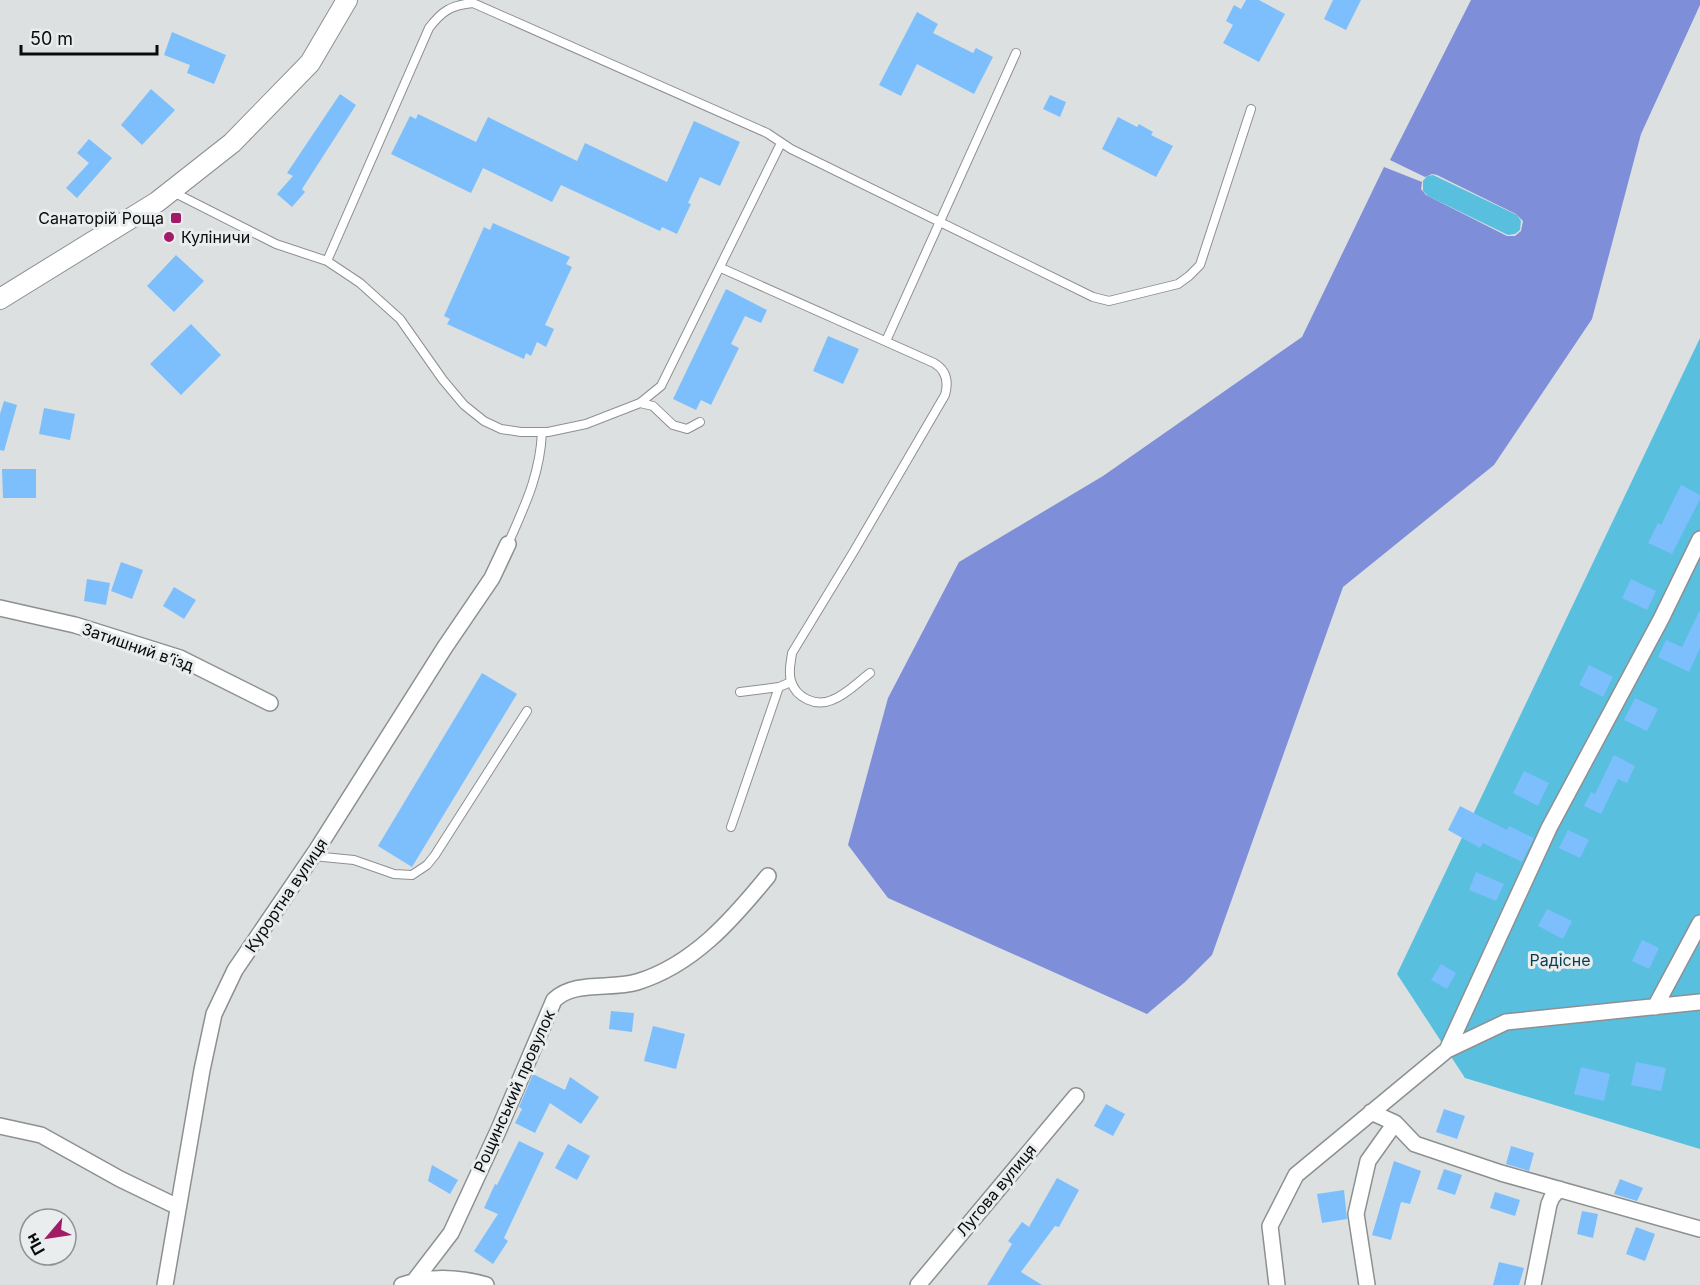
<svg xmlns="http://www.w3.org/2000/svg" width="1700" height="1285" viewBox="0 0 1700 1285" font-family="Inter,sans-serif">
	<rect width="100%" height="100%" fill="#dce0e1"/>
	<!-- green -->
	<path fill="#59bfdf" d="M1433 175 1517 215 1521 221 1520 230 1515 234 1508 235 1428 196 1423 191V181L1427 176Z
		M1700 338V1149L1465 1078 1397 974Z"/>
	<!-- water -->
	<path fill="#7e8ed8" d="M1471 0H1700V5L1641 134 1592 319 1494 465 1343 587 1212 955 1185 982 1147 1014 888 898 848 845 888 698 959 562 1103 476 1302 337 1384 167 1422 182 1421 189 1426 195 1507 236H1515L1521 231 1523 221 1516 214 1437 175 1432 174 1425 177 1390 160Z"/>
	<!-- building -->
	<path fill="#7cbffc" d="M1246 0H1259L1285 14 1259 62 1223 43 1233 25 1226 21 1234 5 1241 9Z
		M1333 0H1361L1346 30 1324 19Z
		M917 12 938 24 933 33 973 53 976 48 993 57 974 94 917 64 901 96 879 85Z
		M172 32 226 55 214 84 187 73 190 65 164 55Z
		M151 89 175 110 142 145 121 125Z
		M340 94 356 105 302 189 305 192 292 207 277 194 293 176 287 173Z
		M1050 95 1066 102 1060 117 1043 109Z
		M418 114 476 142 488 117 577 161 585 143 667 182 694 121 740 142 720 186 700 177 688 203 691 204 677 234 662 227 660 231 561 185 552 202 483 168 471 193 391 154 410 116 416 119Z
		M1118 117 1137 127 1139 124 1153 132 1151 135 1173 146 1156 177 1102 149Z
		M89 139 112 158 77 198 66 188 89 163 77 153Z
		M493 223 570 257 566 264 572 267 545 325 554 329 546 347 537 342 531 356 526 353 524 359 447 324 450 319 444 316 484 227 490 230Z
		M176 255 204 281 174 312 147 286Z
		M726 289 767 310 761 323 745 316 731 344 739 348 711 405 701 400 696 410 673 399Z
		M191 324 221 355 181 395 150 364Z
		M828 336 859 349 843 384 813 371Z
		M4 401 17 405 4 451 0 450V414Z
		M44 408 75 414 70 440 39 434Z
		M2 469H36V498H3Z
		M1681 485 1700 495V499L1672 554 1648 543 1658 523 1661 525Z
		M121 562 143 570 132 599 111 591Z
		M87 579 110 583 106 605 84 601Z
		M1631 579 1656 591 1647 610 1622 598Z
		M174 587 196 600 184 619 163 606Z
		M1700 610V648L1689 672 1658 657 1666 640 1682 647Z
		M1589 665 1613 677 1603 697 1579 685Z
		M482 673 517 694 412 867 378 846Z
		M1635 698 1658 709 1647 731 1624 720Z
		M1614 755 1635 766 1627 783 1618 779 1601 814 1584 806 1591 792 1595 794Z
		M1524 771 1549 783 1538 806 1513 793Z
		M1460 806 1507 830 1509 826 1534 838 1522 862 1483 843 1480 848 1448 830Z
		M1568 830 1589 840 1580 858 1559 848Z
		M1476 872 1504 884 1496 901 1469 890Z
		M1547 909 1572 921 1563 939 1538 926Z
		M1642 940 1659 948 1649 969 1632 961Z
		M1441 964 1456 973 1447 989 1431 980Z
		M611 1011 634 1013 632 1032 609 1029Z
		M653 1026 685 1034 676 1069 644 1061Z
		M1636 1062 1666 1068 1661 1091 1631 1085Z
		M1581 1067 1610 1074 1604 1101 1574 1094Z
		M533 1074 565 1090 570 1077 599 1097 581 1124 550 1103 535 1133 515 1123 522 1109 519 1107Z
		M1106 1104 1125 1114 1113 1136 1094 1126Z
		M1444 1109 1465 1116 1457 1139 1436 1132Z
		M519 1141 544 1153 504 1238 508 1241 493 1264 474 1251 498 1214 484 1208 495 1184 497 1185Z
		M568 1144 590 1156 577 1180 555 1168Z
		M1511 1146 1534 1153 1529 1171 1506 1164Z
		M1394 1161 1421 1171 1410 1204 1401 1202 1391 1240 1372 1235Z
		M432 1165 458 1180 450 1194 428 1181Z
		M1444 1169 1462 1175 1455 1195 1437 1189Z
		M1057 1178 1079 1190 1059 1227 1055 1226 1021 1272 1042 1285H987L1012 1244 1008 1241 1022 1222 1029 1227Z
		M1620 1179 1643 1188 1637 1201 1614 1194Z
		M1344 1190 1347 1219 1322 1223 1317 1194Z
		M1495 1192 1520 1200 1515 1216 1490 1208Z
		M1582 1211 1598 1214 1593 1238 1577 1234Z
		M1636 1227 1655 1234 1645 1261 1626 1254Z
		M1499 1262 1524 1268 1519 1285H1493Z"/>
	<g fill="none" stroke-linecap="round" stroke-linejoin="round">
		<defs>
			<path id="service" d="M173 192 276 244 327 261 360 283 400 319 443 380 464 405 484 421 501 429 521 432H548L586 424 640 403 661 386 781 143
				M327 261 429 28C442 11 451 5 473 3L767 133 791 149 1093 297 1109 301 1178 284 1189 276 1200 265 1251 109
				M721 268 934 363C946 370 949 381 945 395L854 551 792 653C791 662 788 671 791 681 796 698 816 707 832 700 846 695 858 682 870 673
				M886 341 1016 53
				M640 403 653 406 673 425 687 429 700 422
				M508 544C525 505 540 475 542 432
				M740 692 779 687
				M731 827 779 687 791 682
				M313 856 354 860 394 874 412 875 427 865 435 855 527 711"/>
			<path id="minor" d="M0 608 75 625 180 658 270 703
				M1655 1007 1700 923
				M1447 1050 1549 828 1661 619 1700 539
				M1371 1112 1395 1123 1415 1144 1501 1173 1700 1229
				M0 1126 41 1135 120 1179 178 1207
				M415 1280 451 1233 499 1129 554 1000C575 980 610 990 637 982 693 965 732 920 768 876
				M165 1285 202 1070 214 1014 235 970 316 851 445 647 492 578 508 544
				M402 1285C429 1276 459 1277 486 1285
				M918 1285 1076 1096
				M1277 1285 1270 1226 1296 1175 1447 1050 1506 1022 1700 1002
				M1367 1285 1356 1214 1368 1161 1395 1123
				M1533 1285 1549 1204 1552 1197 1559 1189"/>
			<path id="tertiary" d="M0 299 157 202 232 143 310 63 347 0"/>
		</defs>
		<!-- service casing -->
		<use href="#service" stroke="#8d9091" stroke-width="10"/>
		<!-- minor casing -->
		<use href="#minor" stroke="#8d9091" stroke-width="18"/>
		<!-- tertiary casing -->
		<use href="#tertiary" stroke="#8d9091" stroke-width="22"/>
		<!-- service -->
		<use href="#service" stroke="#fff" stroke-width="8"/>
		<!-- minor -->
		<use href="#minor" stroke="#fff" stroke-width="15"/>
		<!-- tertiary -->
		<use href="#tertiary" stroke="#fff" stroke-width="20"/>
	</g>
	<!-- markers -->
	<g fill="#a11b67" stroke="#e9edee" stroke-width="2">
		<rect x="170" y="212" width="12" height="12" rx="3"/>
		<circle cx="169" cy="237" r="6"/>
	</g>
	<g text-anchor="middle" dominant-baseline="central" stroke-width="6" stroke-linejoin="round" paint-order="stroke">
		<!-- poi labels -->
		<g font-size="16" fill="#0a0b0c" stroke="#e9edee" text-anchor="end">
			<text x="164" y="218">Санаторій Роща</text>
			<text x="181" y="237" text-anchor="start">Куліничи</text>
		</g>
		<!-- street labels -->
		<g font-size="16" fill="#0a0b0c" stroke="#e9edee">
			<text transform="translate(138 647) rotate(19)">Затишний в’їзд</text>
			<text transform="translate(286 895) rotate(-56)">Курортна вулиця</text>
			<text transform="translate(514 1091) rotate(-66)">Рощинський провулок</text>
			<text transform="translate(996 1190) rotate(-50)">Лугова вулиця</text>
		</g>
		<!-- park labels -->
		<g font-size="16" fill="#0b3e4d" stroke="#e9edee">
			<text x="1560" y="960">Радісне</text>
		</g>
	</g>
	<!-- north arrow -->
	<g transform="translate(48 1237) rotate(241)"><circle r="28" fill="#e9edee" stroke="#909394" stroke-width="1.5"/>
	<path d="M0-4.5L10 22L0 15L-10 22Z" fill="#a11b67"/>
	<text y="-9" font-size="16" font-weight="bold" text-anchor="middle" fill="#0a0b0c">Пн</text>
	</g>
	<!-- scale -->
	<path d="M21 45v9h136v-9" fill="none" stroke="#0a0b0c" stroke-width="3"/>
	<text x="30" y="45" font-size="18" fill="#0a0b0c" stroke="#e9edee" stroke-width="4.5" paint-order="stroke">50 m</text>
</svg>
